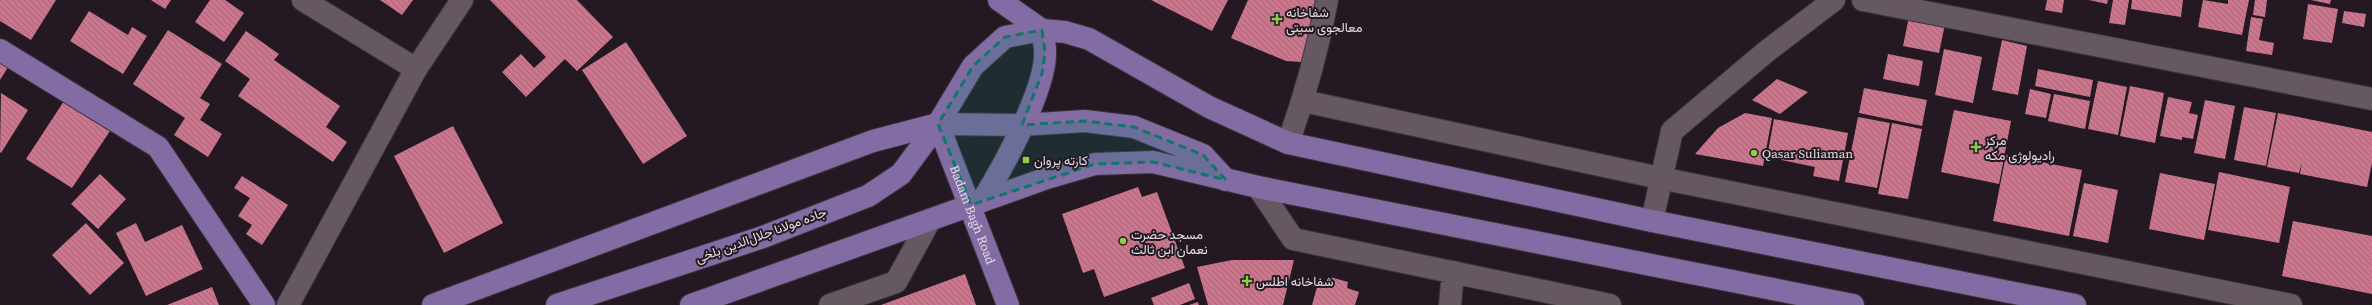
<svg xmlns="http://www.w3.org/2000/svg" width="2372" height="305" viewBox="0 0 2372 305" font-family="'Source Serif 4',Vazirmatn,serif">
	<defs>
		<pattern id="building-back-hatch" width="6" height="6" patternUnits="userSpaceOnUse"><rect width="6" height="6" fill="#ce758d"/><path d="M-1 5l2 2M0 0l6 6M5-1l2 2" fill="none" stroke="#a56677"/></pattern>
	</defs>
	<rect width="100%" height="100%" fill="#241923"/>
	<!-- building -->
	<path fill="url(#building-back-hatch)" d="M0 0H56L31 40 0 21Z
		M151 0H171L165 9Z
		M210 0H225L244 13 224 42 195 22Z
		M380 0H413L402 15Z
		M490 0H577L613 37 577 71 565 59 526 97 502 72 521 54 534 68 546 57Z
		M1151 0H1228L1212 31Z
		M1248 0H1317L1302 62 1286 61 1231 38Z
		M2047 0H2064L2062 13 2045 10Z
		M2089 0H2108L2107 4Z
		M2113 0H2129L2125 25 2109 23Z
		M2132 0H2183L2181 17 2131 9Z
		M2203 0 2228 4V0H2249L2242 35 2198 27Z
		M2255 0H2267L2265 17 2253 15Z
		M2311 0H2331L2330 4Z
		M2308 4 2338 9 2332 43 2303 39Z
		M89 11 128 35 132 27 147 36 123 74 70 41Z
		M2344 11 2366 14 2364 27 2342 23Z
		M1909 17 1945 24 1939 53 1903 46Z
		M2251 17 2263 19 2259 40 2274 43 2272 55 2246 51Z
		M168 30 222 64 200 98 210 104 200 120 222 134 208 157 174 135 185 118 133 84Z
		M246 31 279 54 274 60 340 106 326 127 347 142 333 162 238 96 250 79 225 61Z
		M2002 40 2027 46 2018 95 1992 90Z
		M626 42 687 136 643 164 582 70Z
		M1944 49 1982 57 1973 103 1935 95Z
		M1888 54 1923 61 1919 86 1883 79Z
		M0 58 10 64 0 80Z
		M2038 69 2093 80 2090 97 2035 86Z
		M1777 79 1808 92 1780 114 1752 100Z
		M2098 81 2127 87 2118 135 2088 129Z
		M2130 86 2164 93 2155 143 2120 136Z
		M1864 88 1927 100 1922 126 1859 113Z
		M2030 89 2051 94 2046 118 2025 114Z
		M1 93 28 110 1 153 0 152Z
		M2054 94 2090 101 2085 129 2048 121Z
		M2168 97 2192 102 2189 113 2198 115 2193 139 2182 137V140L2160 136Z
		M2205 100 2235 106 2225 159 2194 153Z
		M64 101 110 131 72 188 26 159Z
		M2244 107 2276 113 2266 166 2234 160Z
		M1954 110 2011 121 1999 184 1941 172Z
		M1745 113 1772 118 1763 166 1695 154 1718 128Z
		M2278 113 2372 132V163L2367 187 2300 174 2302 162 2299 173 2267 167Z
		M1858 117 1890 123 1877 188 1845 182Z
		M1774 119 1848 133 1839 181 1813 176 1815 167 1767 157Z
		M1892 123 1922 129 1908 199 1878 194Z
		M453 126 503 223 444 253 394 156Z
		M2006 155 2082 170 2069 236 1993 221Z
		M2219 172 2290 187 2279 243 2208 230Z
		M2160 173 2215 184 2204 240 2149 229Z
		M100 174 126 199 98 229 71 204Z
		M242 176 288 205 262 245 246 234 252 225 238 216 250 198 234 188Z
		M2084 183 2118 190 2108 243 2073 236Z
		M1138 187 1142 197 1157 192 1185 268 1104 297 1094 269 1083 273 1062 214Z
		M2293 221 2372 236V294L2282 276Z
		M86 223 124 263 90 295 52 255Z
		M136 223 145 242 182 225 203 269 146 296 116 233Z
		M1232 260H1294L1283 305H1208L1197 267Z
		M965 274 976 305H881Z
		M1330 277 1348 282 1347 288 1359 292 1355 305H1312L1319 280 1328 283Z
		M1189 283 1195 299 1180 305H1154L1151 298Z
		M212 287 219 305H167Z
		M1198 302 1199 305H1189Z"/>
	<g fill="none" stroke-linecap="round" stroke-linejoin="round">
		<defs>
			<path id="minor" d="M303 0 416 69
				M1863 0 2372 99
				M1303 101 1660 178 2291 305
				M1288 143C1305 96 1318 49 1327 0
				M1258 187 1293 239 1610 305
				M1652 221 1672 131 1767 51 1834 0
				M288 305 416 69 462 0
				M830 305 896 282 930 220
				M1450 305 1453 272"/>
			<g id="major">
				<path d="M0 50 158 147 264 305"/>
				<path id="s1" d="M938 124 1008 305"/>
				<path d="M982 201C1002 169 1047 88 1045 51 1045 44 1043 37 1042 30L999 0"/>
				<path d="M433 305 873 141 938 124 1022 125 1085 121 1134 127 1203 155 1226 180"/>
				<path d="M557 305 763 237 868 196 901 174 938 124 973 66 1005 37 1042 30 1065 32 1089 39 1209 107 1288 143 1652 221 2075 305"/>
				<path d="M691 305 1047 178 1095 164 1153 162 1258 187 1853 305"/>
			</g>
		</defs>
		<!-- minor casing -->
		<use href="#minor" stroke="#3c343b" stroke-width="24"/>
		<!-- major casing -->
		<use href="#major" stroke="#3c343b" stroke-width="24"/>
		<!-- minor -->
		<use href="#minor" stroke="#655863" stroke-width="22"/>
		<!-- major -->
		<use href="#major" stroke="#836ca3" stroke-width="22"/>
	</g>
	<!-- marked area -->
	<path fill="#0f766e" fill-opacity="0.2" stroke="#0f766e" stroke-width="3" stroke-dasharray="8 5" stroke-linejoin="round" d="M1042 30 1045 52 1042 73 1022 125 1085 121 1134 127 1203 155 1226 180 1153 162 1095 164 971 205 938 124 973 66 1005 37Z"/>
	<!-- markers -->
	<g fill="#8cce45" stroke="#241923" stroke-width="1.5">
		<path d="M1275 13h4v4h4v4h-4v4h-4v-4h-4v-4h4z"/>
		<path d="M1974 141h4v4h4v4h-4v4h-4v-4h-4v-4h4z"/>
		<circle cx="1754" cy="153" r="4"/>
		<rect x="1022" y="156" width="8" height="8" rx="2"/>
		<circle cx="1123" cy="241" r="4"/>
		<path d="M1245 275h4v4h4v4h-4v4h-4v-4h-4v-4h4z"/>
	</g>
	<g text-anchor="middle" dominant-baseline="central" stroke-width="4" stroke-linejoin="round" paint-order="stroke">
		<!-- poi labels -->
		<g font-size="13" fill="#e3dce2" stroke="#241923" text-anchor="start">
			<text x="1286" y="12">شفاخانه<tspan x="1286" dy="15">معالجوی سیتی</tspan></text>
			<text x="1985" y="140">مرکز<tspan x="1985" dy="15">رادیولوژی مکه</tspan></text>
			<text x="1762" y="153">Qasar Suliaman</text>
			<text x="1034" y="160">کارته پروان</text>
			<text x="1131" y="234">مسجد حضرت<tspan x="1131" dy="15">نعمان ابن ثالث</tspan></text>
			<text x="1256" y="281">شفاخانه اطلس</text>
		</g>
		<!-- street labels -->
		<g font-size="13" fill="#e3dce2" stroke="#241923">
			<text stroke="none"><textPath href="#s1" startOffset="97">Badam Bagh Road</textPath></text>
			<text transform="translate(761 235) rotate(-20)">جاده مولانا جلال‌الدین بلخی</text>
		</g>
	</g>
</svg>
